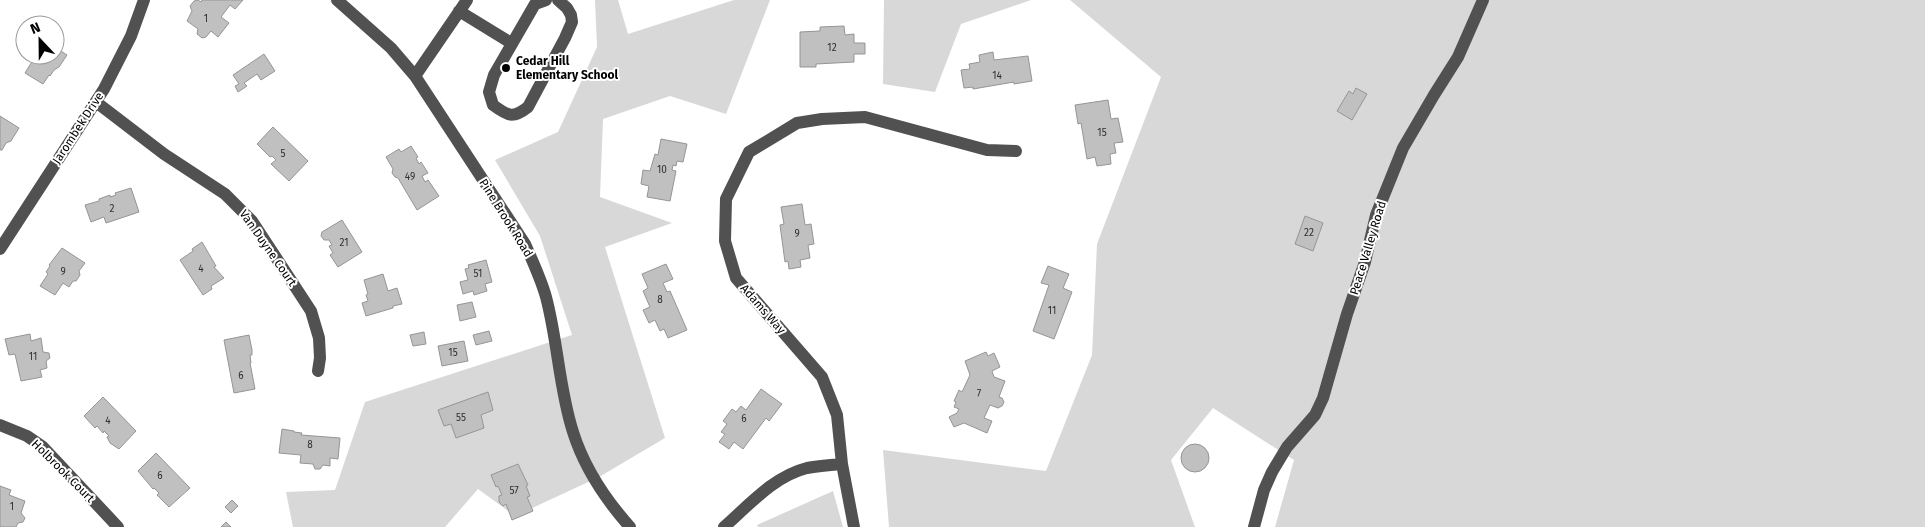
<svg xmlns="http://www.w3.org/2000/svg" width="1925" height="527" viewBox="0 0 1925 527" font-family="'Fira Sans',sans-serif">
	<rect width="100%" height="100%" fill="#fff"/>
	<!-- green -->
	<path fill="#d8d8d8" d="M595 0H618L628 34 734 0H770L726 114 670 96 603 119 600 197 672 223 605 247 665 438 599 477 515 516 478 489 445 527H293L286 492 335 490 365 402 572 335 540 236 495 160 558 132 597 47Z
		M884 0H1031L961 24 935 92 883 84Z
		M1070 0H1925V527H1275L1294 460 1213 408 1171 460 1195 527H889L883 450 1046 471 1092 355 1097 244 1161 77Z
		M833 491 843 527H758L757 525Z"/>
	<!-- building -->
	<path fill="#c0c0c0" stroke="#959595" d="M198 0 201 2 202 0H243L235 9 230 5 221 17 229 23 218 37 211 31 206 37 202 38 197 34 198 29 187 21 192 11 190 6 194 1Z
		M844 26 845 35 854 34V43H865V54H854V62L816 64V67H800V32L820 31V27Z
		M55 47 67 55 59 67 54 70 50 76 49 75 43 84 25 73 36 55H55Z
		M993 52 994 60 1028 56 1032 81 1014 84V82L973 89V87L964 88 961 70 970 69 969 64 980 62 979 55Z
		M264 54 275 71 261 80 257 74 244 83 247 86 238 92 235 86 239 84 233 75Z
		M1356 88 1367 94 1352 120 1337 111 1349 91 1353 94Z
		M1108 100 1111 119 1118 118 1123 142 1114 143 1116 153 1110 154 1111 164 1097 166 1095 157 1087 159 1081 123 1078 124 1075 105Z
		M0 116 19 128 11 141 6 143 2 150H0Z
		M273 127 308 161 289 181 271 164 276 160 272 156 270 157 257 144Z
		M661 139 687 144 683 162 677 161 676 166 673 165 672 170 676 171 670 201 647 197 649 186 641 184 643 170 650 171 655 154 658 155Z
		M411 146 418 157 416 158 419 164 421 162 428 173 422 176 425 182 428 180 439 196 417 210 398 178 395 177 392 173 393 169 386 157 399 149 401 152Z
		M131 188 139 212 106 223 104 217 91 222 85 205 99 201V199L110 195V197L116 195 115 193Z
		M802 204 805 225 811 224 814 244 808 245 810 258 800 260 801 267 789 269 788 261 785 262 780 225 784 224 781 207Z
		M1305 216 1323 223 1313 251 1295 244Z
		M342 220 362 252 338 267 330 255 333 253 329 246 332 245 329 240H324L321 236 322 232Z
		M202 242 216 266 214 267 224 278 211 286 212 289 203 295 180 260 193 251 192 249Z
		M62 248 85 263 79 271 80 275 76 281H73L69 287 63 283 55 295 40 286 48 274 46 272 50 266 49 265Z
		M486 260 492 282 485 284 487 291 474 295 473 291 463 294 460 282 468 280 465 269 469 268 468 265Z
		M666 264 673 279 663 283 667 292 670 291 687 330 668 338 664 329 660 331 655 320 649 323 643 310 650 307 643 291 648 288 642 274Z
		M1048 266 1069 274 1063 288 1072 292 1054 339 1033 331 1049 285 1041 283Z
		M383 274 388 291 397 288 402 304 393 306V308L366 316 362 303 368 301 366 295 368 294 364 280Z
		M472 302 476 317 460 321 457 305Z
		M489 331 492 341 476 345 473 335Z
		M424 332 426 344 413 346 410 335Z
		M30 334 31 341 41 338 43 352 49 353 50 358 46 361 47 368 40 370 42 377 21 381 15 354 9 355 5 339Z
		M249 335 252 350V355H250L251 363H250L255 389 234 393 224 340Z
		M464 341 468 361 442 366 438 346Z
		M986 352 988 356 994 353 1000 367 992 371 994 377 1005 381 999 397 1002 398 1004 402 1002 406 998 408 990 405 984 418 992 421 987 433 964 423 954 427 949 417 957 413 959 409 954 407 956 402 954 401 959 390 962 392 970 375 965 361Z
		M761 389 782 404 769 421 766 418 743 449 734 442 729 449 719 442 725 434 721 432 727 424 723 421 732 409 736 412 741 406 746 410Z
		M488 392 493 410 481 415 484 428 456 438 451 424 444 426 438 410Z
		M103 397 136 431 119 449 110 443 107 437 109 436 104 431 103 433 97 426 95 428 84 416Z
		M282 429 294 431V432L302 433 301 435 340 438 338 459 330 458V466L323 465 320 469H315L313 464 300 463 301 455 279 453Z
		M1181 458a14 14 0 1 1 28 0a14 14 0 1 1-28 0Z
		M156 453 190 488 169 507 157 495 159 493 154 488 153 489 138 471Z
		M518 464 528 485 526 486 530 496 527 497 533 511 512 520 506 504 503 506 499 502V496L502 495 498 486 496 487 491 475Z
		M0 486 11 490 9 495 25 501 21 513 25 518 23 522 18 523 16 527H0Z
		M232 500 238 506 231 513 225 507Z
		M226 522 231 527H221Z"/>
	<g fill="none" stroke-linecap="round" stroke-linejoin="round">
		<!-- minor -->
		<path stroke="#515151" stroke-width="12" d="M337 0 391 48 415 76 525 244C533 262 541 279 546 297 558 342 559 389 573 432 584 467 606 500 630 527
			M546 0 535 4 494 75 489 92 493 105C508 116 513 119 528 107L565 38 572 22 571 15 567 8 558 0
			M459 11 511 43
			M415 76 467 0
			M96 102 164 154 225 194 252 221 311 311 319 338 320 358 318 371
			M0 249 104 89 131 36 144 0
			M0 425 27 436 43 447 118 527
			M724 527C748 506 774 476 807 468 818 466 830 465 842 464
			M854 527 842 464 837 415 822 377 736 278 725 241 726 199 749 152 797 123 822 119 865 117 987 150 1016 151
			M1254 527 1264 490 1272 472 1287 447 1315 415 1323 398 1347 314 1365 262 1376 215 1403 148 1434 95 1458 57 1483 0"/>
	</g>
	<!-- markers -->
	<circle fill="#000" stroke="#fff" stroke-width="2" cx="506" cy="68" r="5"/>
	<g text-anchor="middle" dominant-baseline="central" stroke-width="4" stroke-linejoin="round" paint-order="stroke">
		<!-- number labels -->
		<g font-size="10" fill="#303030">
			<text x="206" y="19">1</text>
			<text x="832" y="48">12</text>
			<text x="997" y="76">14</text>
			<text x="1102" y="133">15</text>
			<text x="283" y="154">5</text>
			<text x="662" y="170">10</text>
			<text x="410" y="177">49</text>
			<text x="112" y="209">2</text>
			<text x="1309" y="233">22</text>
			<text x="797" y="234">9</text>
			<text x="344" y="243">21</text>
			<text x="201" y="269">4</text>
			<text x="63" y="272">9</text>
			<text x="478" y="274">51</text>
			<text x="660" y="300">8</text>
			<text x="1052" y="311">11</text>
			<text x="453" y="353">15</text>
			<text x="33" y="357">11</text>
			<text x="241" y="376">6</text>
			<text x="979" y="394">7</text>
			<text x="461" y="418">55</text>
			<text x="744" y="419">6</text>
			<text x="108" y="421">4</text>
			<text x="310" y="445">8</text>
			<text x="160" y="476">6</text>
			<text x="514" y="491">57</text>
			<text x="12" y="507">1</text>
		</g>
		<!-- poi labels -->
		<g font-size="12" font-weight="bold" fill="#000" stroke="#fff" text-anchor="start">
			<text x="516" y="61">Cedar Hill<tspan x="516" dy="14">Elementary School</tspan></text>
		</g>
		<!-- street labels -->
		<g font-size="12" fill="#000" stroke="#fff">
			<text transform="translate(78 128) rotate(-57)">Jarombek Drive</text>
			<text transform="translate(506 218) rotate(58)">Pine Brook Road</text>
			<text transform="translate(268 248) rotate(55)">Van Duyne Court</text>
			<text transform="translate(1368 248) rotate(-73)">Peace Valley Road</text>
			<text transform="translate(763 309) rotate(49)">Adams Way</text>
			<text transform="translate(63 471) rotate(45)">Holbrook Court</text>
		</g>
	</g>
	<!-- north arrow -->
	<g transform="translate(40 40) rotate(338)"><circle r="24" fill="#ffffff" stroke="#999999"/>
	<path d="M0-4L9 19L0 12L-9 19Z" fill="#000000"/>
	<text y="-8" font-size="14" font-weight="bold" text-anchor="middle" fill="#000000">N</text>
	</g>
</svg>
